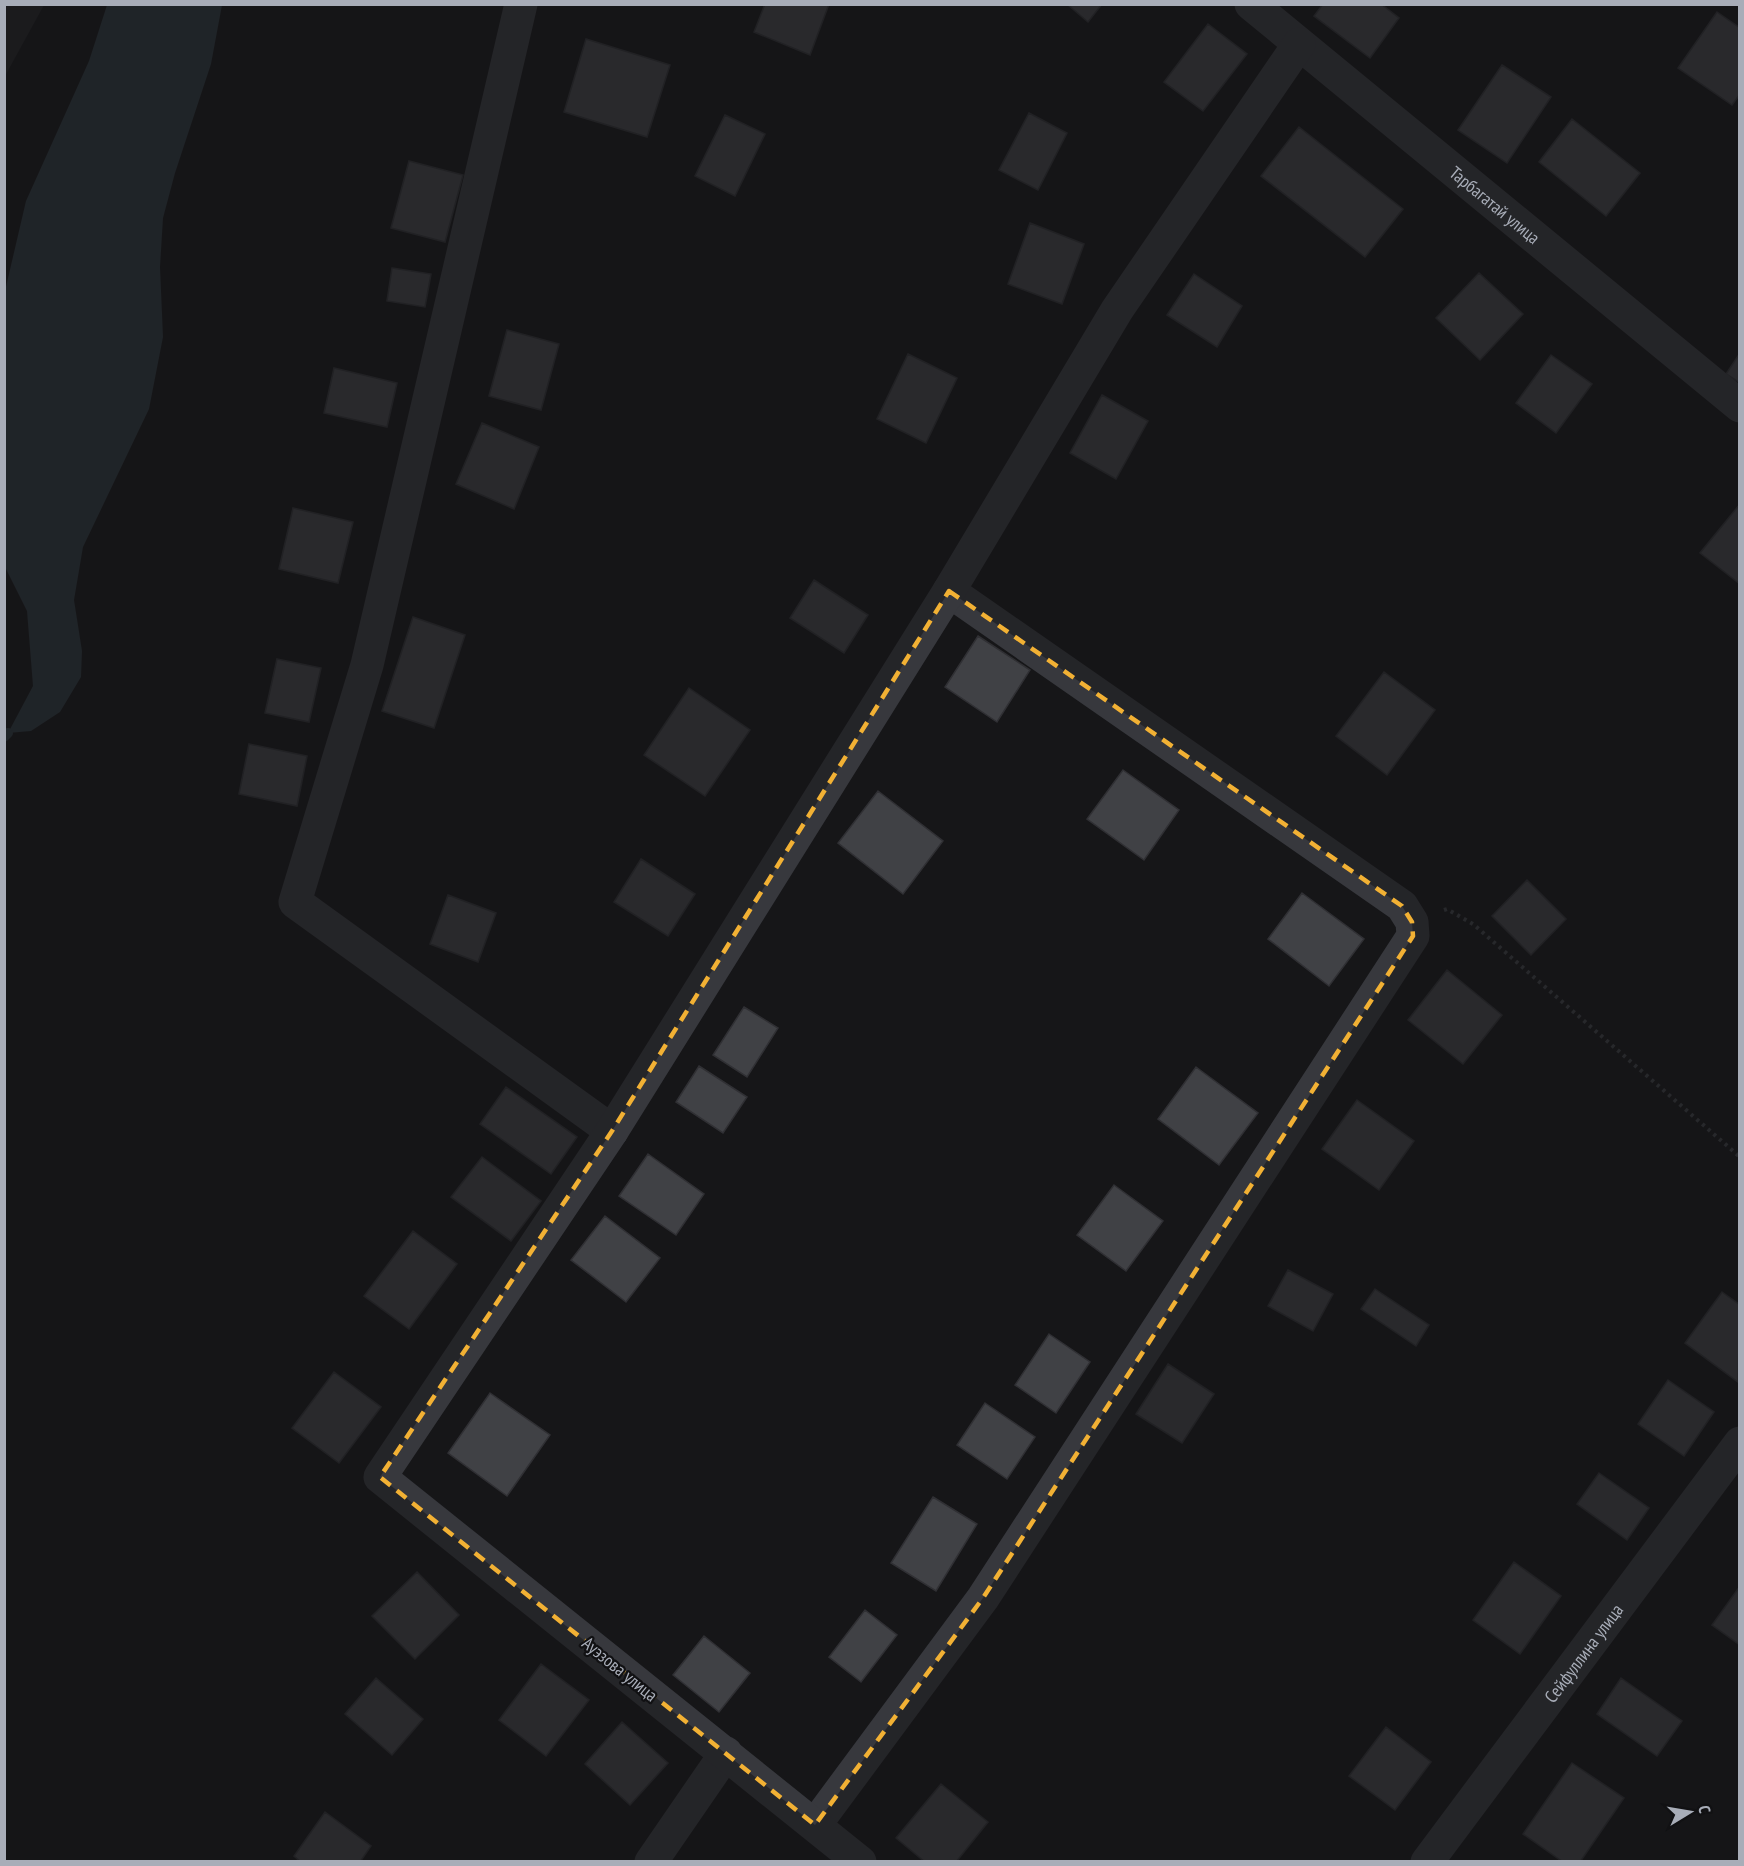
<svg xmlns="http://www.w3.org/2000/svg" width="1744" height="1866" viewBox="0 0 1744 1866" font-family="'PT Sans Narrow',sans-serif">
	<rect width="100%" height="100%" fill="#161618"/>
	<!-- built -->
	<path fill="#222225" d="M5 4 44 5 5 76 4 5Z"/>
	<!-- water -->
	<path fill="#2c353c" d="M107 5H222L211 64 175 173 163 218 160 267 163 337 149 409 83 547 74 600 82 651 81 677 60 712 31 731 8 733 33 686 27 611 5 567V291L26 201 89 61Z"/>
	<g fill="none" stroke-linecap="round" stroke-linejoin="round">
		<!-- stream -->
		<path stroke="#2c353c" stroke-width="10" d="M4 737 8 733"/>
	</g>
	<!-- building -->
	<path fill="#404145" stroke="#303034" stroke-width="1.5" d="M765 4H829L810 55 754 32Z
		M1067 4H1102L1088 22Z
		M1323 4H1381L1399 18 1370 58 1314 16Z
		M1717 12 1740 28V94L1732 105 1678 68Z
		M1208 24 1247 54 1203 111 1164 82Z
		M586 39 670 65 647 137 564 112Z
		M1502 65 1551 97 1507 163 1458 130Z
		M1029 113 1067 133 1038 190 999 170Z
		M725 115 765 134 735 196 695 176Z
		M1572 119 1640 173 1606 216 1539 162Z
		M1299 127 1403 209 1365 257 1261 176Z
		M409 161 463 175 445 242 391 228Z
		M1030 223 1084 244 1062 304 1008 284Z
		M392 268 431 274 425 307 387 301Z
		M1479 273 1523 314 1480 360 1436 318Z
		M1194 274 1242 306 1217 347 1167 315Z
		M507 330 559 344 541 410 489 396Z
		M1740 353V383L1726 374Z
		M908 354 957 378 926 443 877 419Z
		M1551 355 1592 384 1556 433 1516 403Z
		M334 368 397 383 387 427 324 413Z
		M1102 395 1148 421 1116 479 1070 453Z
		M482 423 539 447 514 509 456 484Z
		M1740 504V584L1700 553Z
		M293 508 353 522 338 583 279 569Z
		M814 580 868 615 844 653 790 618Z
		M413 617 465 635 434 728 382 711Z
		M978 636 1030 670 997 722 945 687Z
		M277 659 321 668 309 722 265 713Z
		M1384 672 1435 710 1387 775 1336 736Z
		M689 688 750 730 705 796 644 755Z
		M249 744 307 756 297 806 239 794Z
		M1123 770 1179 810 1144 860 1087 819Z
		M878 791 943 841 903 894 838 843Z
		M641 859 695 894 668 936 614 902Z
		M1527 880 1566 919 1531 955 1492 916Z
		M1302 893 1364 939 1329 986 1268 939Z
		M448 895 496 913 478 962 430 944Z
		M1447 970 1502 1015 1463 1064 1408 1020Z
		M744 1007 778 1028 747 1077 713 1055Z
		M699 1066 747 1097 723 1133 676 1102Z
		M1196 1067 1258 1113 1219 1165 1158 1119Z
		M506 1087 577 1137 551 1174 480 1124Z
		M1357 1100 1414 1141 1379 1190 1322 1149Z
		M648 1154 704 1194 676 1235 619 1196Z
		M482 1157 541 1201 511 1241 451 1197Z
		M1114 1185 1163 1221 1126 1271 1077 1235Z
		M605 1216 660 1258 626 1302 571 1260Z
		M413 1231 457 1264 409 1329 364 1296Z
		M1288 1270 1333 1294 1313 1331 1268 1306Z
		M1375 1289 1429 1325 1416 1346 1361 1309Z
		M1722 1292 1740 1305 1738 1382 1685 1343Z
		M1049 1334 1090 1362 1056 1413 1015 1385Z
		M1168 1364 1214 1394 1182 1443 1136 1414Z
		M334 1372 381 1407 339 1463 292 1428Z
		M1668 1380 1714 1412 1684 1456 1638 1424Z
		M490 1393 550 1435 507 1496 448 1453Z
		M985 1403 1035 1437 1007 1479 957 1445Z
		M1599 1473 1649 1508 1627 1540 1577 1504Z
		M933 1497 977 1524 936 1591 891 1563Z
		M1514 1562 1561 1596 1520 1654 1473 1620Z
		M417 1572 459 1615 415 1659 372 1616Z
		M1740 1586V1645L1712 1625Z
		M865 1610 897 1635 861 1682 829 1657Z
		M704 1636 750 1673 719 1712 673 1675Z
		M541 1664 589 1700 546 1756 499 1720Z
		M376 1678 423 1719 392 1755 345 1714Z
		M1621 1678 1682 1721 1657 1756 1597 1714Z
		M622 1722 668 1763 630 1805 585 1764Z
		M1386 1727 1431 1762 1395 1810 1349 1776Z
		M1572 1763 1624 1798 1580 1862H1563L1523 1834Z
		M941 1784 988 1822 956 1862H925L896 1838Z
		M325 1812 371 1846 360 1862H301L294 1856Z"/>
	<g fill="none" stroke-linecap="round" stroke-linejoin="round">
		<!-- path -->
		<path stroke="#3d3f44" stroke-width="4" stroke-dasharray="3 4.5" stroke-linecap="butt" d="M1444 910 1447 909 1473 924 1740 1157"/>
		<!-- minor -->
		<g stroke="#37383d" stroke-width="33">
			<path d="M521 4 367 665 295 902 612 1131"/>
			<path id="s1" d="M1251 4 1740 406"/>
			<path d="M815 1825 983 1598 1413 936 1412 922 1402 906 949 591"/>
			<path d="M651 1862 726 1753"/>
			<path d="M860 1862 380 1477 612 1131 949 591 1117 310 1299 44"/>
			<path id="s2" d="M1427 1862 1740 1443"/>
		</g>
	</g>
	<!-- marked area -->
	<path d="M0 0H1744V1866H0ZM949 591 1402 906 1412 922 1413 936 983 1598 815 1825 380 1477 612 1131Z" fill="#161618" fill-opacity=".55" fill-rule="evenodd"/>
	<path fill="none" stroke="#f2b134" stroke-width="4.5" stroke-dasharray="12 8" stroke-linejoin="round" d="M949 591 1402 906 1412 922 1413 936 983 1598 815 1825 380 1477 612 1131Z"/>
	<g text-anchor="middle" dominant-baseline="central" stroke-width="4.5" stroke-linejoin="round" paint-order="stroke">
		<!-- street labels -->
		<g font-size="18" fill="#a8adb8" stroke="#111113">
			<text stroke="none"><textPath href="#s1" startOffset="316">Тарбагатай улица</textPath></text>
			<text stroke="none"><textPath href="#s2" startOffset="261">Сейфуллина улица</textPath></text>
			<text transform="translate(620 1669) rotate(39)">Ауэзова улица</text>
		</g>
	</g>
	<!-- border -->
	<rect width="1744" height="1866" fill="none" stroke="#a8adb8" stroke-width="12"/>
	<!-- north arrow -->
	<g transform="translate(1690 1812) rotate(79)" stroke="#111113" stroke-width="4.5" paint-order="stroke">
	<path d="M0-4.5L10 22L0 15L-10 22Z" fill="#a8adb8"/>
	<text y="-9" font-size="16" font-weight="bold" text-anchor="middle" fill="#a8adb8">С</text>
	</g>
</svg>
